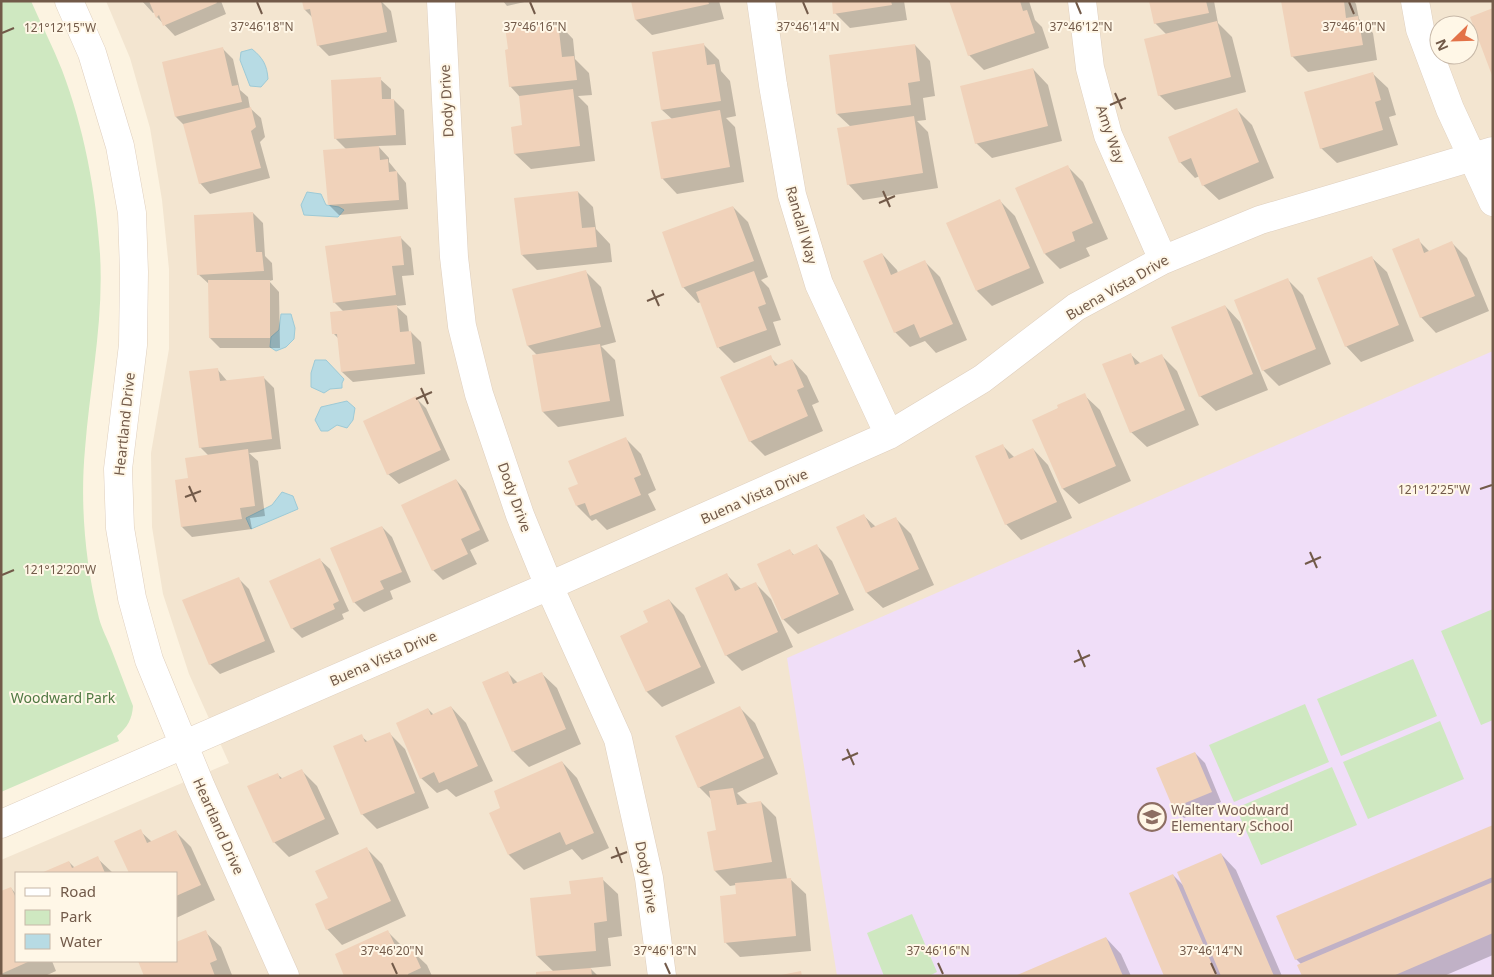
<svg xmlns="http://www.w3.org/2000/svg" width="1494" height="977" viewBox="0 0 1494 977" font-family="'Noto Sans',sans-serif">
	<rect width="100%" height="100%" fill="#fcf3e1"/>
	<!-- residential -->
	<path fill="#f3e5d0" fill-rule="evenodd" d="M106 1H1493V976H1V860L229 763 189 674 163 594 152 527 151 453 169 349V269L162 200 150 128 130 58ZM1439 25H1469V55H1439ZM16 873H176V961H16Z"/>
	<!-- education -->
	<path fill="#f0def8" d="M1493 351V976H837L787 658Z"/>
	<!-- green -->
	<path fill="#cfe8c1" d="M1 1H31C41 24 53 47 62 70 84 128 96 192 100 254 104 320 90 384 85 449 80 503 85 562 98 614 100 625 106 636 110 646 118 666 125 686 133 706 132 719 128 727 117 736L119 741 1 792Z
		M1493 609V720L1481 725 1441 631Z
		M1413 659 1437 716 1341 756 1317 699Z
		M1305 704 1329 762 1234 802 1209 745Z
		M1440 721 1464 779 1368 819 1343 762Z
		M1332 767 1357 825 1261 865 1236 808Z
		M912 914 937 972 929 976H884L867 933Z"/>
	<!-- water -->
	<path fill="#b7dbe4" stroke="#9dcad6" d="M252 49C263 58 267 65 268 79L261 87 250 86 240 60 241 52Z
		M307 192 321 194 326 205 339 207 344 210 338 217 304 215 301 205Z
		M281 314H291L295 328 294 339 286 347 276 351 270 347 271 337 279 330Z
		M315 360H326L344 379 342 383V388L330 389 324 393 311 387V373Z
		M347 401 355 408 353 420 347 428 337 425 328 431H321L315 420 321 407Z
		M282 492 293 496 298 509 251 529 246 518 272 505Z"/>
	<!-- shadow -->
	<path fill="#0003" d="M142 1H221L226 14 175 36 157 17 155 12 153 13Z
		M303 1H381L391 11 397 42 329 56 318 45 313 18 305 10Z
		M503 1H529L507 6Z
		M632 1H719L724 19 652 35 636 20Z
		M833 1H904L907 20 850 28 835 13Z
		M950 1H1029L1035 20 1042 27 1049 48 984 70 969 55Z
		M1151 1H1214L1218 23 1232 37 1246 92 1175 110 1159 95 1167 35 1155 23Z
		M1283 1H1354L1356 4 1359 19 1373 33 1377 60 1308 72 1292 56Z
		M558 23 573 39 575 59 589 73 592 95 578 96 588 106 595 161 531 169 515 154 524 126 520 97 510 86Z
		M703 44 719 60 721 71 730 81 736 116 726 118 735 127 744 182 677 194 662 178 672 119 662 110 653 53Z
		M915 45 930 61 935 96 923 98 926 120 917 121 928 132 938 188 863 200 848 184 851 127 837 114Z
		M223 49 233 59 240 90 248 97 250 108 261 118 265 137 260 142 270 178 210 194 200 183 185 126 176 117 164 63Z
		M1033 69 1048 85 1062 141 992 158 976 143Z
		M1372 73 1388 88 1396 115 1389 117 1398 145 1337 163 1321 148Z
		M380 79 391 89V100H394L404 110 406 145 378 146 389 158V162L406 183 408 209 339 215 329 205 347 150 335 138Z
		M1236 109 1252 125 1274 178 1219 200 1203 185 1200 176 1195 178 1180 162Z
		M1067 166 1083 182 1108 239 1086 248 1090 256 1060 269 1045 254Z
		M578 192 593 207 596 229 610 244 612 262 537 270 522 255Z
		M1000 201 1015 216 1044 283 992 306 977 291Z
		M733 207 748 222 768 277 761 280 769 288 781 320 773 322 781 345 734 363 719 348 701 302 698 303 683 287Z
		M253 213 263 223 265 256 272 263 273 280 269 281 279 292 280 348H220L210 338 209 284 198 274Z
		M400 237 411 248 414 275 402 276 406 305 396 306 407 316 409 332H411L421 342 425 374 353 382 342 372 339 339 334 334 344 312 334 302Z
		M1418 240 1430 252 1452 243 1467 258 1489 311 1436 333 1421 317Z
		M882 254 897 270 898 273 925 262 940 277 967 340 936 353 925 341 910 347 895 332Z
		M1371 257 1387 272 1414 341 1361 362 1346 346Z
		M586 272 601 287 616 342 601 346 615 360 624 416 558 427 543 412 538 356 528 346 514 290Z
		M1288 280 1303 295 1331 364 1279 386 1263 370Z
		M1225 306 1240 322 1268 390 1216 411 1200 396Z
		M1130 354 1141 364 1162 356 1177 371 1199 425 1147 447 1131 432Z
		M770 357 779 366 792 360 807 376 819 402 812 405 823 431 765 456 750 441Z
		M217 369 228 382 263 377 274 388 281 449 249 453 258 461 265 516 250 518 252 529 192 537 182 527 189 479 209 456 200 447Z
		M1084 395 1100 410 1131 481 1079 504 1063 489 1034 421Z
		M416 398 426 408 450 460 399 484 388 474Z
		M625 438 641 454 656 490 648 494 656 510 607 530 596 519 592 521 577 506 580 485Z
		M1002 445 1015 458 1033 449 1048 465 1072 518 1021 540 1006 524Z
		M456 480 466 491 489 541 470 550 477 564 443 580 433 570Z
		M864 516 876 527 895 518 911 534 934 585 883 608 867 593 838 527Z
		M382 527 392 537 411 582 390 591 393 599 364 612 354 602Z
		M817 546 832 561 854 610 798 634 783 619 789 550 795 556Z
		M319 559 330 569 349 611 342 614 344 619 302 638 292 628Z
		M727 575 742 590 755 583 771 599 793 647 742 671 726 655Z
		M239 579 249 589 275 652 220 674 210 664Z
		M669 600 684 615 715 683 662 707 647 692 621 636 650 623Z
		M507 672 518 683 541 673 557 688 581 744 529 767 513 751 483 683Z
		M451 707 466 723 493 781 456 797 447 789 437 793 421 778 428 709 434 715Z
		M740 708 755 723 778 774 737 793 748 804 761 802 776 817 787 879H790L806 894 811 951 740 957 725 942 737 896 736 885 730 886 715 871 708 833 718 831 712 800 699 787Z
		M390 734 405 749 429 808 377 829 362 814 361 736 368 742Z
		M1195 753 1205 763 1221 802 1184 818 1174 807Z
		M562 762 577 778 609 848 582 860 572 849 524 870 509 855 491 813 502 808Z
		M302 771 317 786 339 834 289 857 274 842 277 774 283 779Z
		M1493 826V955L1444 976H1303L1301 964 1296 959Z
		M140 831 152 842 175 831 191 847 215 900 176 918V873H130L116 841Z
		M367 849 382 864 406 916 342 945 327 929 330 899Z
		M1221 854 1236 870 1282 976H1165L1173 875 1184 886Z
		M97 858 113 873H45L69 862 75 868Z
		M602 879 618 894 622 936 608 938 611 966 590 968 598 976H538L554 972 537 956 572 895Z
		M11 888 16 894V961H52L56 971 45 976H1V892Z
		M205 932 221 947 232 975 146 976 140 961H176Z
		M388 932 403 947 406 952 411 950 427 965 432 976H346Z
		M1106 938 1121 954 1131 976H1019Z"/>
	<!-- building -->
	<path fill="#f0d2ba" d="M149 1H216L217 3 163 26 159 15 156 18Z
		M302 1H381L387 32 317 46 310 9 304 10Z
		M631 1H708L709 4 635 20Z
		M832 1H891L892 5 833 14Z
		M949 1H1020L1023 11 1027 10 1035 33 968 56Z
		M1149 1H1206L1209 13 1154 24Z
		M1281 1H1344L1346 18 1358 16 1363 45 1291 57Z
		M1493 8V78L1470 17Z
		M1217 21 1231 77 1158 96 1144 39Z
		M558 22 562 57 574 56 577 80 509 87 505 50 508 49 505 27Z
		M704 43 707 65 715 64 721 101 661 110 652 52Z
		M915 44 920 81 908 83 911 105 836 114 829 55Z
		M223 47 232 86 238 85 242 102 175 117 162 62Z
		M1033 68 1048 126 975 144 960 86Z
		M1373 72 1381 100 1375 102 1383 130 1320 149 1304 92Z
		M381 77 382 99H394L396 135 334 139 331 80Z
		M573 89 580 146 514 154 511 127 522 125 519 96Z
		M251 107 256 127 251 131 261 168 199 184 183 124Z
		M1237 108 1259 162 1202 186 1191 158 1179 163 1168 137Z
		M720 110 730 167 661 179 651 122Z
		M914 116 923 173 847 185 837 128Z
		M379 146 380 160 388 159 389 172 397 171 399 200 328 205 323 150Z
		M1068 165 1093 223 1072 232 1075 241 1044 254 1015 188Z
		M578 191 582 228 595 227 597 247 521 255 514 198Z
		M1000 199 1030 268 976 291 946 223Z
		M733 206 754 261 682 288 662 232Z
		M253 212 256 252H262L264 271 197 275 194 215Z
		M401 236 404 265 392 266 396 295 333 303 325 246Z
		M1419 238 1424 253 1452 241 1475 296 1420 318 1392 249Z
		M882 253 891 275 925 260 953 324 920 338 914 324 894 333 863 261Z
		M1372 256 1399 325 1345 347 1317 278Z
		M586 270 601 327 527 346 512 289Z
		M754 271 766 304 758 307 767 330 717 348 696 292Z
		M1288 278 1316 349 1262 371 1234 300Z
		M208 280H270V338H209Z
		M397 305 400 332 411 331 415 364 341 372 337 334H332L330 312Z
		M1225 305 1253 374 1199 397 1171 327Z
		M600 344 610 401 542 412 532 355Z
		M1131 353 1135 365 1162 354 1185 410 1130 433 1102 364Z
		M771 355 775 366 792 359 804 387 797 390 808 416 749 442 720 377Z
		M218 368 220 381 264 376 272 439 199 448 189 371Z
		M1085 393 1116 466 1062 489 1032 420 1058 408 1057 405Z
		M416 396 441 450 387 475 363 421Z
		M626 437 641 475 634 478 641 495 590 516 585 503 576 506 568 488 578 484 568 461Z
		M1003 444 1009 459 1033 448 1057 502 1005 525 975 456Z
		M248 449 255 506 240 508 242 519 181 527 175 480 188 478 185 458Z
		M456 479 480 530 461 539 468 554 432 571 401 505Z
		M864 514 871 528 896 517 919 569 866 593 836 527Z
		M382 526 402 572 380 581 384 589 353 603 330 548Z
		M817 544 839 594 782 620 757 564 790 549 793 555Z
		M320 558 339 601 333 604 335 609 291 629 269 581Z
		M727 573 735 591 756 582 778 632 725 656 695 588Z
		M239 577 265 641 209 665 182 600Z
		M669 599 701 667 646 692 620 636 648 622 643 611Z
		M508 671 513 684 542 672 566 729 512 752 482 682Z
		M451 706 478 766 439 783 434 772 420 779 396 723 428 708 431 715Z
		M740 706 764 758 698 788 675 736Z
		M390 732 415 793 361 815 333 746 362 734 365 742Z
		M1195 752 1212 792 1173 808 1156 768Z
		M562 761 594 833 566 845 560 832 508 855 489 813 500 808 494 791Z
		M302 769 325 819 273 843 247 786 278 773 280 779Z
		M733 788 737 805 761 801 772 862 714 871 707 832 716 830 709 791Z
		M1493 825V877L1295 960 1276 916Z
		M141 829 147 843 176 830 201 885 176 896V873H129L114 841Z
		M367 847 391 901 326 930 315 904 328 898 315 871Z
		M1221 853 1274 976H1221L1177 872Z
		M98 856 105 873H41L69 861 72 868Z
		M1173 874 1217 976H1164L1129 893Z
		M603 877 607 921 594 923 596 951 536 956 530 898 571 894 569 881Z
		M791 878 796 936 724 943 720 896 736 894 735 883Z
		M1493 882V933L1393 976H1302L1297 965Z
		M11 887 16 898V961H30L1 974V891Z
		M206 930 217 960 210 963 215 976H144L138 961H176V942Z
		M388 930 399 954 412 948 421 968 408 974V976H344L335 954Z
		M1106 937 1123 976H1015Z
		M591 968 592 976H536V972Z
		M801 971 802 976H781V975Z"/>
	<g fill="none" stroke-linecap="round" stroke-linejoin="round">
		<defs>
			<path id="minor" d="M69 1 92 53 120 146 132 213 134 272 133 345 118 469 120 528 132 598 149 660 201 787 285 976
				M441 1 454 257 462 326 479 394 520 515 549 586 618 739 649 878 662 976
				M761 1 773 85 792 195 819 284 889 435
				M1082 1 1090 68 1108 135 1163 260
				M1415 1 1420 29 1450 109 1493 202
				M1 824 549 586 889 435 982 379 1076 307 1163 260 1260 220 1493 151"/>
		</defs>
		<!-- minor casing -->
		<use href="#minor" stroke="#dfcfbe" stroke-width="29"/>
		<!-- minor -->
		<use href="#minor" stroke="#fff" stroke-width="28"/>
	</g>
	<!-- ticks -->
	<path fill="none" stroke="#725a49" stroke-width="2" d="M257 2 262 14M530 2 535 14M803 2 808 14M1076 2 1081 14M1349 2 1354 14M2 33 14 28M1115 93 1122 109M1110 105 1126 98M883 191 890 207M879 203 895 196M652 290 659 306M647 301 664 294M421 388 428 404M416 399 432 392M189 486 196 502M1480 489 1492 485M185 497 201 491M1310 552 1317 568M1305 564 1321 557M2 575 14 570M1078 650 1085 667M1074 662 1090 655M847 749 854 765M842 760 858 753M616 847 622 863M611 858 627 852M392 963 397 974M665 963 670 974M938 963 943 974M1211 963 1216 974"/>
	<!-- icons -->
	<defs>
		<symbol id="school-ring" viewBox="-11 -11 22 22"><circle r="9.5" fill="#fff7e7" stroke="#8d6e63" stroke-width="1.5"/><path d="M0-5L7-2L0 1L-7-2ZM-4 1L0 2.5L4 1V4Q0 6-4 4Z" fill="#8d6e63"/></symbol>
	</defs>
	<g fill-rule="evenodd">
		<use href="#school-ring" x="1136" y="801" width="32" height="32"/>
	</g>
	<g text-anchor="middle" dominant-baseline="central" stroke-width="4" stroke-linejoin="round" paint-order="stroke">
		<!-- street labels -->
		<g font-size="14" fill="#725a49" stroke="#fff7e7">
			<text transform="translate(446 101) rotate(-93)">Dody Drive</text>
			<text transform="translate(1111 134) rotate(71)">Amy Way</text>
			<text transform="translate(802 225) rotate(74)">Randall Way</text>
			<text transform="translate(1117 287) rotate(-30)">Buena Vista Drive</text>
			<text transform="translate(124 424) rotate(-84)">Heartland Drive</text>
			<text transform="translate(754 496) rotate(-24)">Buena Vista Drive</text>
			<text transform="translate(515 497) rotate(70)">Dody Drive</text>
			<text transform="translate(383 658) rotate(-24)">Buena Vista Drive</text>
			<text transform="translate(219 826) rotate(66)">Heartland Drive</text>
			<text transform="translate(647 877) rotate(80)">Dody Drive</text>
		</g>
		<!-- park labels -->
		<g font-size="14" fill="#4f7842" stroke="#fff7e7">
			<text x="63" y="697">Woodward Park</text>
		</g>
		<!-- education labels -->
		<g font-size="14" fill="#785e54" stroke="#fff7e7" text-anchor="start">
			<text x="1171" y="809">Walter Woodward<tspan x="1171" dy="16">Elementary School</tspan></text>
		</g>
	</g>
	<g font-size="12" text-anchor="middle" fill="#725a49" stroke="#fff7e7" stroke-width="4" stroke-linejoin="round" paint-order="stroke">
		<text x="262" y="31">37°46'18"N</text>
		<text x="535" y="31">37°46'16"N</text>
		<text x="808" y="31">37°46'14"N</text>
		<text x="1081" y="31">37°46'12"N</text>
		<text x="1354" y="31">37°46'10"N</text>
		<text x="60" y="32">121°12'15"W</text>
		<text x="1434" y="494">121°12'25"W</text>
		<text x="60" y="574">121°12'20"W</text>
		<text x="392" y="955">37°46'20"N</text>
		<text x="665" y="955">37°46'18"N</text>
		<text x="938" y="955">37°46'16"N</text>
		<text x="1211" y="955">37°46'14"N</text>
	</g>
	<!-- border -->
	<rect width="1494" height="977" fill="none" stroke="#725a49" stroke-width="5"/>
	<!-- legend -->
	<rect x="15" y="872" width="162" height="90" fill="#fff7e7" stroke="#c7b8a8"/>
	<rect x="25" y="888" width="25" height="8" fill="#ffffff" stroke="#c7b8a8"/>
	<text x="60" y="897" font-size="15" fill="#725a49">Road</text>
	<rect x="25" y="910" width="25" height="15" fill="#cfe8c1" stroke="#c7b8a8"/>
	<text x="60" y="922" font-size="15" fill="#725a49">Park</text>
	<rect x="25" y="934" width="25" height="15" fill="#b7dbe4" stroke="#c7b8a8"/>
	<text x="60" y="947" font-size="15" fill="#725a49">Water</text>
	<!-- north arrow -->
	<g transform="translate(1454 40) rotate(247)"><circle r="24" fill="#fff7e7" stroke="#c7b8a8"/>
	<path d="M0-4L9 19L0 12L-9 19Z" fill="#e37248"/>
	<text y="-8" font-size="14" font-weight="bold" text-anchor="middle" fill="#725a49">N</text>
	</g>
</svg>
